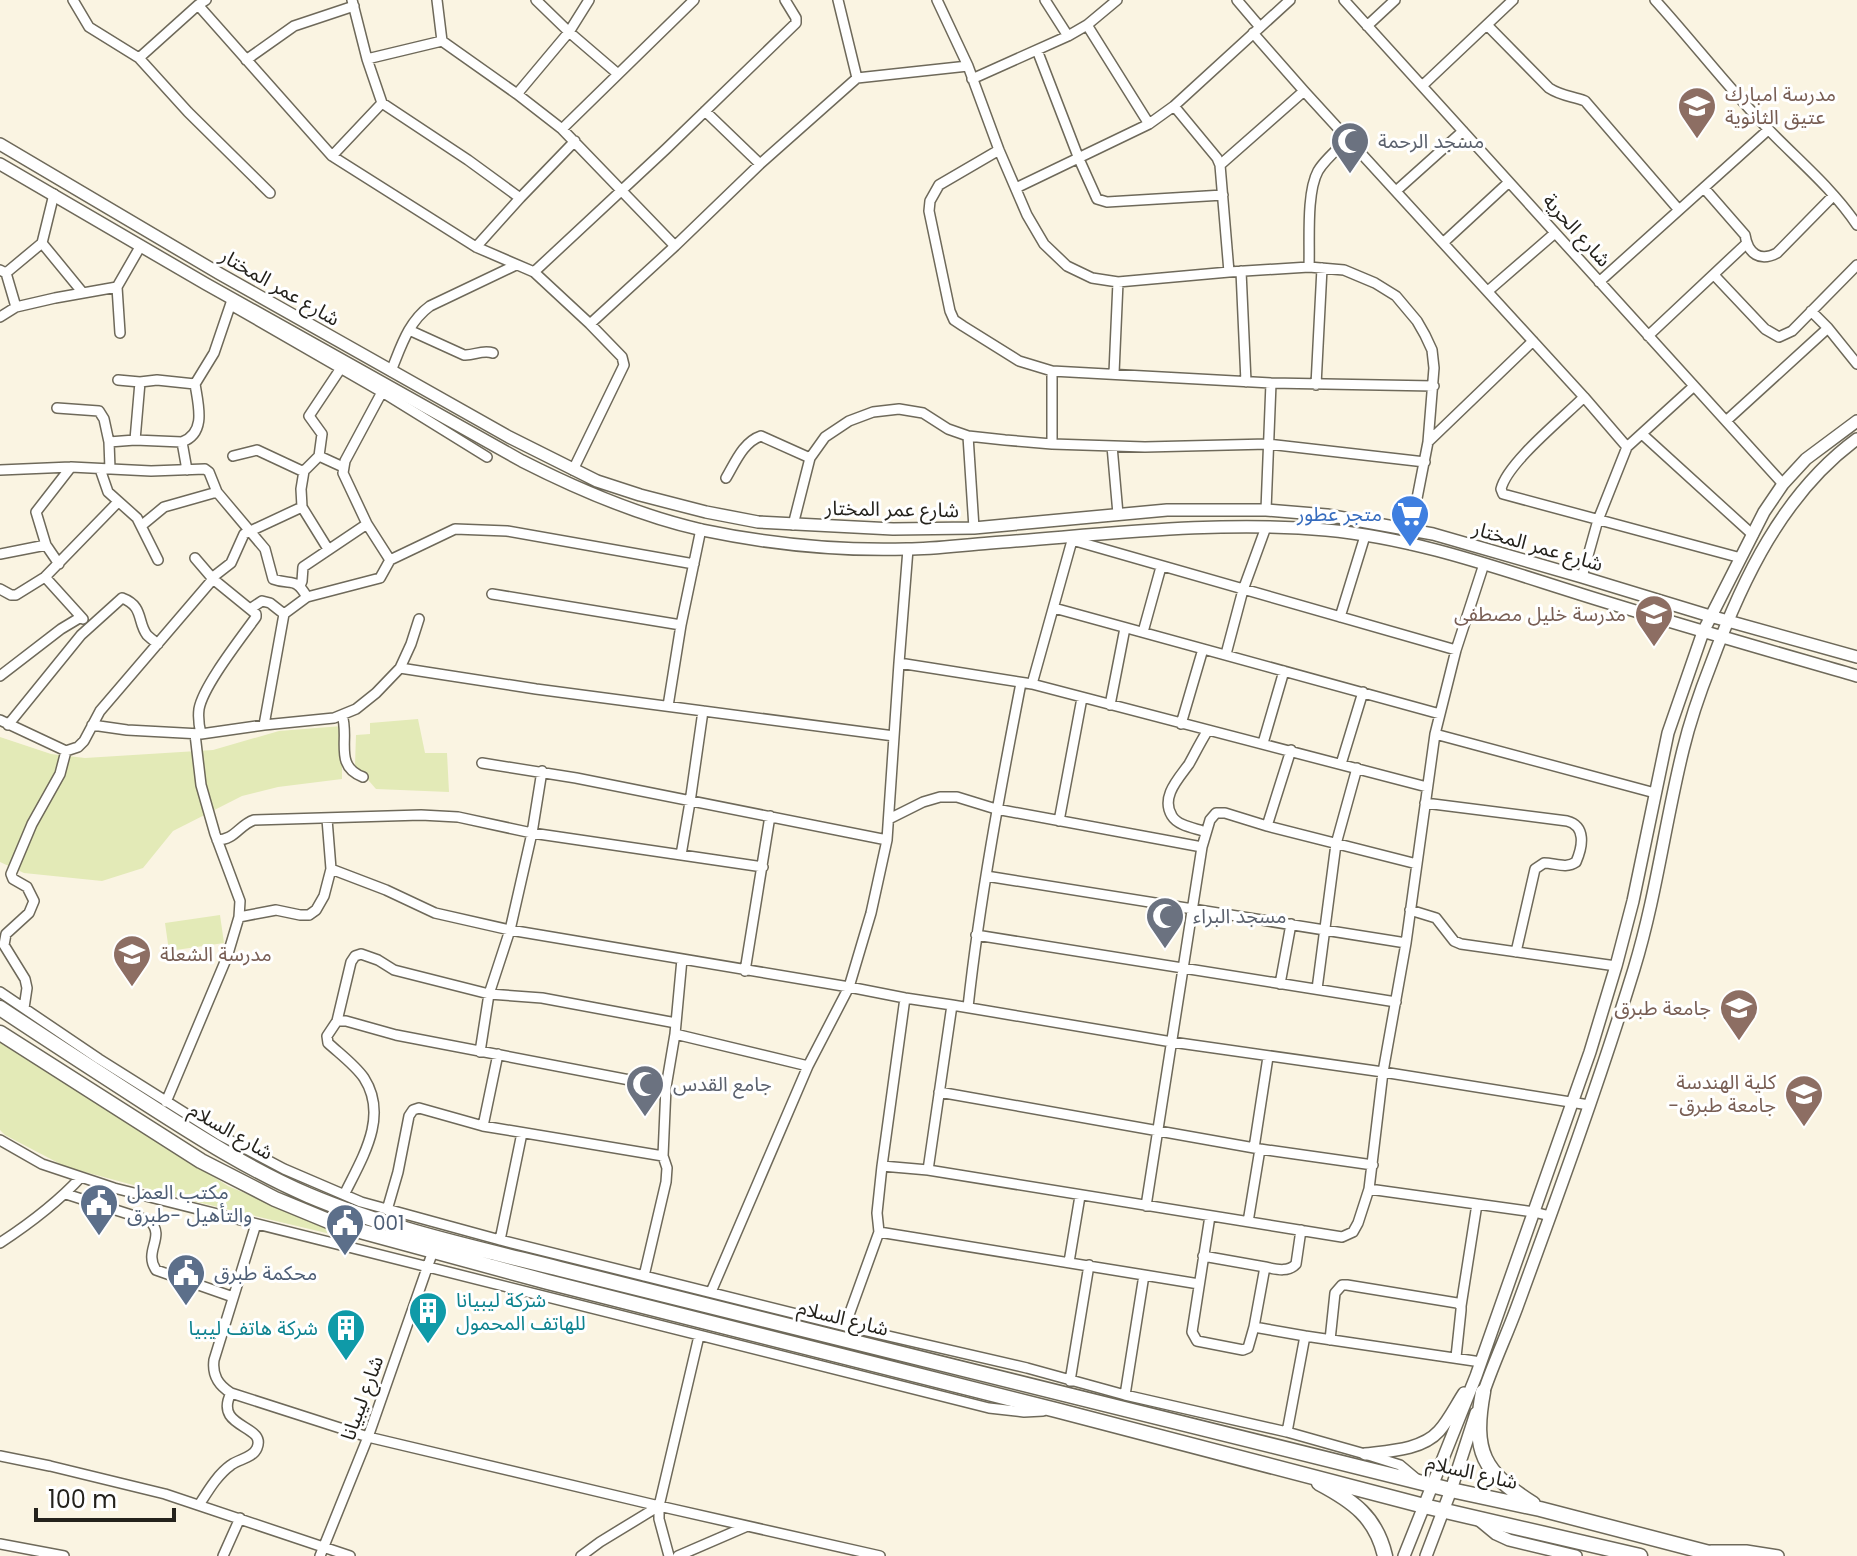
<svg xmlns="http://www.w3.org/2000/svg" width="1857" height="1556" viewBox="0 0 1857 1556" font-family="Poppins,'Noto Sans Arabic',sans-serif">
	<rect width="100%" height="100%" fill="#faf4e2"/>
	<!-- green -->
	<path fill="#e3eab7" d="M418 719 425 753H447L449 792 376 789 355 765 356 735 370 734V723Z
		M342 726V779L278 787 242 796 173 831 143 868 102 881 24 873 0 862V737L51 754 85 758 213 750 279 731Z
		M220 915 224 943 169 951 165 923Z
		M0 1038 228 1186 360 1241 197 1202 66 1167 5 1135 0 1130Z"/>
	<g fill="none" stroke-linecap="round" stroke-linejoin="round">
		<defs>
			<path id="minor" d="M73 0 89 27 139 58 188 112 270 193
				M206 0 198 5 332 156 476 247 534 272 590 324 675 246 760 164 857 78 968 66
				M352 0 367 59 382 103 468 160 520 198 476 247
				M536 0 569 32 618 74
				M838 0 857 78
				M937 0 968 66 999 150 1027 215 1044 244 1067 266 1092 278 1118 282 1229 272 1309 267 1344 270 1375 283 1396 296 1417 321 1425 335 1432 350 1434 368 1428 442 1411 529
				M1045 0 1068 36
				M1237 0 1260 27
				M1344 0 1783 484
				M1655 0C1694 43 1729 89 1769 130 1799 161 1833 189 1857 225
				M1087 25 1149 124
				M1487 25 1549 88C1561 96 1572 96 1585 101L1679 210
				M1367 26 1395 0
				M1253 33 1304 91 1584 397 1627 447
				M442 41 517 94 562 129 675 246
				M1037 50 1079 159 1097 199 1107 202 1223 195
				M139 58 198 5
				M367 59 442 41 437 0
				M246 60 294 26 354 6
				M972 79 1068 36 1087 25 1117 0
				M1422 86 1513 0
				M517 94 569 32 589 0
				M1174 106 1217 158 1220 165 1229 272
				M705 111 760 164
				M562 129 694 0
				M999 150 939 185 930 201 929 211 950 311 954 320 963 326 1019 361 1052 371
				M332 156 382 103
				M1220 165 1304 91
				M1016 188 1149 124 1174 106 1290 0
				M1704 188 1745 235C1748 254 1760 262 1777 253L1833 196
				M1396 191 1463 131
				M520 198 575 141
				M1444 242 1509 182
				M42 243 83 293
				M1309 267C1310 242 1306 193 1318 171 1325 159 1339 148 1349 138
				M0 270 6 273 16 307 55 298 117 287 120 333
				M1241 271 1246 382
				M534 272 666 149 796 23V18L785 0
				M6 273 42 243 54 194
				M1714 275 1765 329 1779 337 1792 331 1857 265
				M1599 282 1768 130
				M117 287 140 247
				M1488 291 1555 233
				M231 305 382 392 487 457
				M1811 311 1828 328 1857 364
				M0 317 16 307
				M409 330 464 355C474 356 482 349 493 353
				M1648 336 1747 243
				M391 371C401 347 408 322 430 306L516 265
				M1114 373 1118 282
				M118 380 140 382 157 380 195 384
				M1316 385 1322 268
				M382 392 345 461 343 473 367 524 390 560
				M1584 397C1563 418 1507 463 1501 489L1503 494 1741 558
				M57 408 99 411 104 419 109 442
				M1726 421 1828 328
				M1642 434 1753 535
				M968 436 974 528
				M135 440 140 382
				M182 442 187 470
				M1428 442 1533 341
				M1052 444V371L1271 383 1434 386
				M1112 446 1118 514
				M233 456 257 450 302 471 306 469 319 456 343 467
				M319 456 322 434 309 416 341 368
				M100 469 108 492 137 518 158 560
				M110 469 109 442 135 440 182 442C207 433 198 404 195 384L214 353 231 303
				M0 470 71 467 151 471 205 469 209 472 217 492 265 549 273 579C292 586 295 576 307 597
				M573 470 624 365 622 357 590 324
				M304 471 301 489 302 507 328 549
				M726 478C735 463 743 442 761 436L810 458
				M1266 510 1271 383
				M793 525 810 458 825 437 849 421 873 412 899 409 923 413 948 429 968 436 1005 440 1052 444 1145 447 1268 444 1425 462
				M141 526 164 507 217 492
				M1073 537 1032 684 1427 787
				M1072 540 1456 650
				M0 554 46 545
				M195 558 213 579 256 614V617C241 638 203 686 199 709 198 717 199 726 201 734
				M59 564 46 545 36 512 71 467
				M45 577 83 619
				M213 577 231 563 244 534 302 507
				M1582 577 1598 520 1627 447 1694 386
				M300 586 302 581 303 567 367 524
				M0 589 11 595H16L45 577 118 502
				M492 594 681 625
				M1054 608 1440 714
				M250 609 262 601 270 603 284 614 264 725
				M284 614 307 597 380 578 390 560 455 529 507 531 694 564
				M1340 617 1365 536
				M1143 632 1161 567
				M1226 654 1243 590 1266 527
				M899 663 908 549
				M400 668 536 689 894 736
				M0 676 61 629 81 617
				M1110 705 1125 628
				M668 706 681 625 701 529
				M342 715C350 738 333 766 363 777
				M0 720 66 751 78 747 84 741 100 711 213 579
				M1181 724 1203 649
				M8 725 81 635 122 598C144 606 137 622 147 635 150 638 154 641 158 644
				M92 725 127 730 201 734 264 725 334 718 356 709 376 693 400 668 411 644 419 619
				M1435 734 1655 793
				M1263 743 1284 671
				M482 763 576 778 887 840
				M1341 764 1363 692
				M1425 803 1567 821C1586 826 1583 846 1576 862 1566 869 1555 863 1544 863L1535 869 1516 952
				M889 819 923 802 940 797H957L996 809 1202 847
				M1059 821 1082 698
				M1267 826 1291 750
				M1206 832C1195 828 1178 826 1172 816 1160 797 1179 778 1189 764 1195 753 1201 741 1208 730
				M217 840C235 840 239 825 254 820L421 815 458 817 532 833 763 867
				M681 855 690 802 703 711
				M331 869 386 890 435 913 510 930 849 987 905 998 952 1005 1172 1042 1383 1072 1589 1105
				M986 876 1406 943
				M1410 910 1436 918 1454 941 1461 944 1616 966
				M239 917 276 910 300 915H309L316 910 324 896 331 869 327 819
				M976 935 1396 1002
				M745 971 770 816
				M1280 984 1291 924
				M1317 989 1336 844 1357 768
				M0 992 99 1059 220 1135 284 1169 361 1202 500 1240 845 1326 1027 1368 1125 1395 1287 1432 1365 1454 1400 1465 1419 1481
				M968 1007C980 898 1000 791 1021 683
				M24 1008 27 988 25 979 4 945 6 934 29 913 34 901 27 887 13 879 11 874 32 824 60 774 66 751
				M337 1021 351 962 355 956 361 954 378 960 394 970 489 994 542 998 676 1023
				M675 1034 808 1066
				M480 1052 489 994 510 930 532 833 542 771
				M939 1092 1260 1149 1373 1165
				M166 1102 227 957 239 917 240 901 215 834 201 785 195 734
				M483 1126 498 1054
				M0 1140 42 1164 114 1188 989 1408 1024 1412 1043 1411
				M1254 1148 1268 1057
				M882 1166 928 1170 1342 1237 1353 1232 1358 1223 1369 1189 1383 1072 1406 943 1435 734 1456 650 1484 564
				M928 1170 952 1005
				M1369 1189 1534 1212 1550 1216
				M66 1194 150 1221C166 1237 143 1251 156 1270L233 1297
				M344 1195C362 1158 389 1117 364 1078 355 1065 340 1054 328 1043L327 1036 337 1021H346L396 1035 666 1087
				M1146 1206 1202 847 1210 820 1216 813H1225L1267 826 1417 864
				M387 1210 398 1172 409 1116 413 1110 419 1108 483 1126 663 1156
				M1210 1216 1192 1332 1197 1341 1243 1350 1248 1348 1254 1327
				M1248 1222 1260 1149
				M256 1224 214 1360C212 1375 218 1385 231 1393L368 1437 659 1506 880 1556
				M879 1232 1144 1275 1125 1395
				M500 1240 522 1133
				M0 1243C29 1224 57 1203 81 1177
				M1203 1256 1265 1267 1254 1327 1305 1336
				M1069 1262 1080 1196
				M1265 1267C1275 1269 1288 1273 1296 1264L1301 1230
				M1144 1275 1199 1284
				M644 1276 666 1182 667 1168 663 1156 666 1087 675 1034 682 959
				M711 1292 808 1066 849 987 871 913 887 840 899 663 1032 684
				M1461 1306 1477 1204
				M845 1326 879 1232 877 1213 882 1166 905 998
				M1330 1340 1335 1293 1342 1285H1347L1457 1303 1461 1306V1310L1456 1357
				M1070 1381 1089 1265
				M1287 1432 1305 1336 1481 1362
				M0 1456 50 1466 165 1494 350 1556
				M199 1505C208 1491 217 1475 231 1465 239 1459 253 1458 257 1448 267 1424 213 1429 231 1393
				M0 1544 64 1556
				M223 1556 240 1518
				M320 1556 368 1437 433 1251
				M581 1556 600 1542 659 1506
				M669 1556 659 1519V1506L699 1336
				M678 1556 745 1527"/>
			<path id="tertiary" d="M0 144 220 274 509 437 597 481 640 495 706 512 758 522 893 529 974 528 1167 510H1266L1327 515 1433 534 1582 577 1710 616 1857 657
				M0 164 206 284 522 461C579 490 640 516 702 530 769 544 839 551 907 549 935 549 962 545 990 543 1101 535 1215 520 1326 530 1414 538 1497 568 1580 594 1672 623 1764 649 1857 676
				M1482 1397C1492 1366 1506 1337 1517 1307 1558 1195 1599 1083 1634 969 1656 897 1665 823 1683 750 1690 721 1700 692 1711 664 1742 580 1783 493 1857 439
				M1365 1454C1389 1451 1422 1450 1439 1431 1449 1420 1456 1405 1464 1393
				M1479 1520 1496 1534 1509 1540 1576 1556
				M1711 1551H1746L1778 1556
				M1404 1556 1476 1376 1590 1052 1616 966 1633 901 1668 733 1703 632 1764 512 1783 484 1806 459 1857 421
				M1426 1556 1451 1490 1476 1413"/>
			<path id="trunk" d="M0 1008C48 1040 96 1071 144 1102 197 1136 250 1170 308 1195 388 1229 476 1248 560 1269L1451 1490 1540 1509 1721 1556
				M0 1033 201 1161 275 1199 338 1225 548 1282 1056 1410 1424 1506 1640 1556
				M1483 1392C1472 1452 1483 1472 1533 1504
				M1319 1483C1353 1501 1376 1517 1385 1556"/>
		</defs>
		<!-- minor casing -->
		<use href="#minor" stroke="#6e695a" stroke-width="12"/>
		<!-- tertiary casing -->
		<use href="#tertiary" stroke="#6e695a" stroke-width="14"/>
		<!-- trunk casing -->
		<use href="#trunk" stroke="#6e695a" stroke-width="17"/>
		<!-- minor -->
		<use href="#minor" stroke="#fff" stroke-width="9"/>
		<!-- tertiary -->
		<use href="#tertiary" stroke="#fff" stroke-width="11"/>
		<!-- trunk -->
		<use href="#trunk" stroke="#fff" stroke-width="14"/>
	</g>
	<!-- icons -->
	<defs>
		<symbol id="school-pin" viewBox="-11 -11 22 30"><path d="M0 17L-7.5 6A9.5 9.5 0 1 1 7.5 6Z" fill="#8d6e63" stroke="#fff"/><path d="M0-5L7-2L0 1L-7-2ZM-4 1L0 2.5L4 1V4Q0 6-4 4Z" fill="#fff"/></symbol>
		<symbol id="mosque-pin" viewBox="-11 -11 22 30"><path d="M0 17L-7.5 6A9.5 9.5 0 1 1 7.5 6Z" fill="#6b7280" stroke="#fff"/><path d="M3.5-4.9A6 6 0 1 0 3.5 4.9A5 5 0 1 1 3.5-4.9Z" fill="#fff"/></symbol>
		<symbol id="supermarket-pin" viewBox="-11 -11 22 30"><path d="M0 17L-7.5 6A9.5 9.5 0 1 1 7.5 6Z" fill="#3f7fe0" stroke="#fff"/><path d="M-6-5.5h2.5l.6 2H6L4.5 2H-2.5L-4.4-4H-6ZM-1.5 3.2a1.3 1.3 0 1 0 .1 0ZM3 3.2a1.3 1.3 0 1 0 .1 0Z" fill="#fff"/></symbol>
		<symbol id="university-pin" viewBox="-11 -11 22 30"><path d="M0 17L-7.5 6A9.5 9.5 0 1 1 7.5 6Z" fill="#8d6e63" stroke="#fff"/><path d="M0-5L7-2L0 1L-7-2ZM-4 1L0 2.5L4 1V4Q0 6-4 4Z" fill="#fff"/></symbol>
		<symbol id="civic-pin" viewBox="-11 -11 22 30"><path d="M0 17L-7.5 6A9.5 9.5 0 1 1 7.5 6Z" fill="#5c6f8a" stroke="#fff"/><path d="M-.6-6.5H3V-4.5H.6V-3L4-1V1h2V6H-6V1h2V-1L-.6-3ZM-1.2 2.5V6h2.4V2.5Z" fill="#fff"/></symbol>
		<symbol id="building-pin" viewBox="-11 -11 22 30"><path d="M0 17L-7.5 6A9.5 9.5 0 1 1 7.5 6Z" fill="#0f9aa8" stroke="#fff"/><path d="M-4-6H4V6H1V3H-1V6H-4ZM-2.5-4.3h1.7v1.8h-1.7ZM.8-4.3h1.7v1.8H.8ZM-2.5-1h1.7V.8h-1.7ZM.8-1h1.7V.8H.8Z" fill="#fff"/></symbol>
	</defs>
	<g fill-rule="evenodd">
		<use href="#school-pin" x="1675" y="84" width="44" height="60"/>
		<use href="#mosque-pin" x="1328" y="119" width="44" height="60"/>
		<use href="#supermarket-pin" x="1388" y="492" width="44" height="60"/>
		<use href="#school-pin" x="1632" y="592" width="44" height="60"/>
		<use href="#mosque-pin" x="1143" y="894" width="44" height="60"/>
		<use href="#school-pin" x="110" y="932" width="44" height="60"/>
		<use href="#university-pin" x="1717" y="986" width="44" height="60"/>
		<use href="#mosque-pin" x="623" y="1062" width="44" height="60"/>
		<use href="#university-pin" x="1782" y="1072" width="44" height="60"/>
		<use href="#civic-pin" x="77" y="1181" width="44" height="60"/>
		<use href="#civic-pin" x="323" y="1201" width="44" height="60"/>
		<use href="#civic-pin" x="164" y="1251" width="44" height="60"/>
		<use href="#building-pin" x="406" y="1289" width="44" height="60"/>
		<use href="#building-pin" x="324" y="1306" width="44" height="60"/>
	</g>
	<g text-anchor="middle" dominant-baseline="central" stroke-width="6" stroke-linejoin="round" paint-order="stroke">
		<!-- education labels -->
		<g font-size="20" fill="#785e54" stroke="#fff" text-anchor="end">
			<text x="1725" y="94" text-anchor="start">مدرسة امبارك<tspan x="1725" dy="23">عتيق الثانوية</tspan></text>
			<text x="1626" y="614">مدرسة خليل مصطفى</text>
			<text x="160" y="954" text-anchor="start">مدرسة الشعلة</text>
			<text x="1711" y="1008">جامعة طبرق</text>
			<text x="1776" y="1082">كلية الهندسة<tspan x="1776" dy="23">-جامعة طبرق</tspan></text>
		</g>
		<!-- worship labels -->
		<g font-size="20" fill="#5b616d" stroke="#fff" text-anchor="start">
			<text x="1378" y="141">مسجد الرحمة</text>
			<text x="1193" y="916">مسجد البراء</text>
			<text x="673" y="1084">جامع القدس</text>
		</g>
		<!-- street labels -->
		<g font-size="20" fill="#24221c" stroke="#fff">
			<text transform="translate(1577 230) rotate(48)">شارع الحرية</text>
			<text transform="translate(280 287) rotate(30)">شارع عمر المختار</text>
			<text transform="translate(892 509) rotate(1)">شارع عمر المختار</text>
			<text transform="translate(1538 546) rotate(16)">شارع عمر المختار</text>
			<text transform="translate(231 1131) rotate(30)">شارع السلام</text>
			<text transform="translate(843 1318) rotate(14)">شارع السلام</text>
			<text transform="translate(362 1398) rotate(-70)">شارع ليبيانا</text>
			<text transform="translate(1472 1472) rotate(13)">شارع السلام</text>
		</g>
		<!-- shop labels -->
		<g font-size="20" fill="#366cbe" stroke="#fff" text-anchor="end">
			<text x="1382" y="514">متجر عطور</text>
		</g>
		<!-- service labels -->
		<g font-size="20" fill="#4e5e75" stroke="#fff" text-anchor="start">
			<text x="127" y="1192">مكتب العمل<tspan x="127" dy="23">والتأهيل -طبرق</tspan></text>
			<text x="373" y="1223">001</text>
			<text x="214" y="1273">محكمة طبرق</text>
		</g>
		<!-- culture labels -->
		<g font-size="20" fill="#0d838f" stroke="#fff" text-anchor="start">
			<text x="456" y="1300">شركة ليبيانا<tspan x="456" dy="23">للهاتف المحمول</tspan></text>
			<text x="318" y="1328" text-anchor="end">شركة هاتف ليبيا</text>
		</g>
	</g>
	<!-- scale -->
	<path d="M36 1508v12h138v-12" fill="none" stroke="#24221c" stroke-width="4"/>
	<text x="48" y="1508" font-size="24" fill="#24221c" stroke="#ffffff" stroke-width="6" paint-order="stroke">100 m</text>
</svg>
